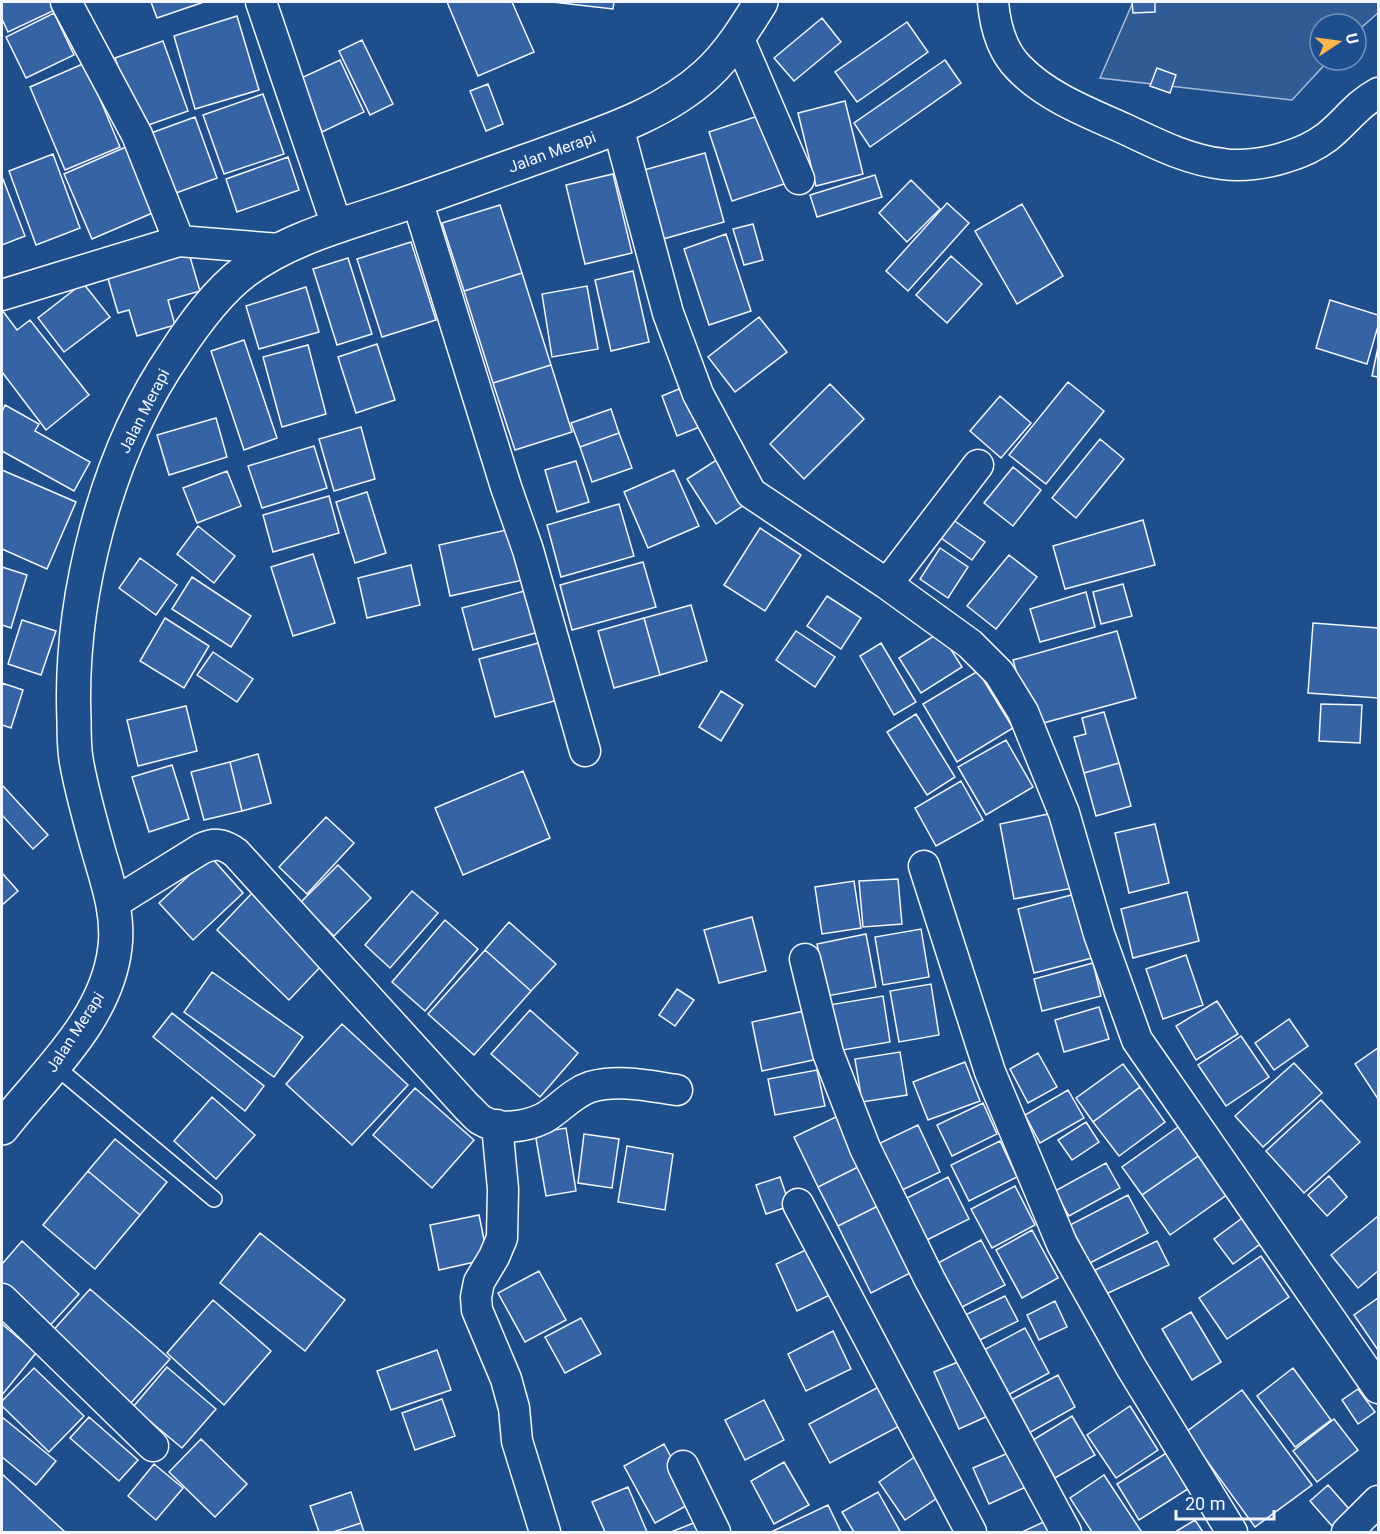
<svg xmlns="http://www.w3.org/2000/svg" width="1380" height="1534" viewBox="0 0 1380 1534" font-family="Roboto,sans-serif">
	<rect width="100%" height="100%" fill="#1f4e8c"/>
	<!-- built -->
	<path fill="#305b95" stroke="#a8bbd7" stroke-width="1.5" d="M1133 2H1378V13L1356 32V24H1320V60H1329L1292 100 1100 78Z"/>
	<!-- building -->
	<path fill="#3563a3" stroke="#f2f6ff" stroke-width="1.5" d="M2 2H54L57 9 8 32 2 19Z
		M151 2H204L157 18Z
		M447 2H512L534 52 478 76Z
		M552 2H614L613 9Z
		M1132 2H1155V12L1133 13Z
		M54 13 74 55 26 78 6 37Z
		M237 16 259 90 195 109 174 36Z
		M822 18 841 42 794 81 774 58Z
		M907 22 928 52 857 102 835 72Z
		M362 40 393 104 370 115 339 51Z
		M163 41 188 111 140 128 115 58Z
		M340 60 364 112 322 132 299 79Z
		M945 60 961 83 870 147 854 123Z
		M85 63 120 147 65 170 30 87Z
		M1157 68 1176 75 1170 93 1150 86Z
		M488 84 503 124 486 131 470 91Z
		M263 94 284 154 224 174 203 115Z
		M845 101 863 174 816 186 798 113Z
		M764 114 787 183 732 201 709 132Z
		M195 117 217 178 165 197 143 136Z
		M128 146 157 211 92 239 64 174Z
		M705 153 724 222 663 239 644 170Z
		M53 154 80 228 36 245 9 171Z
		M288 157 299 190 237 212 226 179Z
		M613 174 632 253 585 264 566 185Z
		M875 175 882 197 817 217 810 195Z
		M2 179H3L25 236 2 245Z
		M911 180 940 209 907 242 879 213Z
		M947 203 969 223 908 291 886 271Z
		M1022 204 1063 276 1017 304 975 231Z
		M500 205 522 273 464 291 442 223Z
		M753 224 763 260 744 265 733 229Z
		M726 234 751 311 709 325 684 249Z
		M411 242 436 320 382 337 357 259Z
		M188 250 200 291 168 300 175 325 137 336 129 310 118 313 106 272Z
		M951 256 982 284 947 323 916 295Z
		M348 258 372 334 337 345 313 269Z
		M633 271 649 342 611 351 595 280Z
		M522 273 551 365 493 383 464 291Z
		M83 283 110 317 64 352 38 318Z
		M587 286 598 349 552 357 542 294Z
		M306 287 319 332 259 349 246 306Z
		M1330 300 1378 315V326L1367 364 1316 348Z
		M2 310 17 330 30 320 89 395 46 430 2 372Z
		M759 317 787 352 735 392 708 357Z
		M244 340 277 438 244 450 211 351Z
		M377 344 395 400 356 413 338 357Z
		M308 345 326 414 282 427 263 357Z
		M1378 347V377L1372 376Z
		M551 365 572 432 515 450 493 383Z
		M1068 382 1104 411 1046 484 1009 455Z
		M691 384 707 424 677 436 662 396Z
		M830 384 864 419 804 479 770 444Z
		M1000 396 1031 423 1001 458 970 431Z
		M5 405 39 424 35 431 90 462 74 491 2 451V412Z
		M611 409 619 433 580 447 571 423Z
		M216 418 227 457 169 475 157 435Z
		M361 427 375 479 334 491 319 439Z
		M619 433 632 468 592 482 580 447Z
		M1100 439 1124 459 1076 518 1052 498Z
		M314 446 327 488 262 508 248 466Z
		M718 459 747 503 716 524 687 479Z
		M576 461 589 502 557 512 545 470Z
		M1013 467 1041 490 1013 526 984 503Z
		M2 470 76 502 47 569 2 549Z
		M674 470 699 526 648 548 624 492Z
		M227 471 241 506 197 523 183 488Z
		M367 492 386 553 355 563 336 502Z
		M329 496 339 533 273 552 263 515Z
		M619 504 634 556 561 577 547 525Z
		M946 515 985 542 972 560 934 533Z
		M1143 520 1155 565 1065 589 1053 546Z
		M198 526 235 556 214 583 177 554Z
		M760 528 801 555 765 611 724 585Z
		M511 529 523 580 450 596 439 545Z
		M940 548 968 567 948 598 920 579Z
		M313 554 335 623 293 636 271 567Z
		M1009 555 1037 577 996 629 967 606Z
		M140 558 177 585 156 615 119 588Z
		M643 562 656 607 572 630 560 585Z
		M411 565 420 605 367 618 358 578Z
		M2 567 27 575 11 628 2 625Z
		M192 577 251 616 231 647 172 609Z
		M1123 584 1132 616 1101 624 1093 592Z
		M528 590 539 632 473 650 462 608Z
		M1086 592 1095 627 1040 642 1030 609Z
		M827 596 861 618 841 649 807 626Z
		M691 605 707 661 660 675 644 618Z
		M165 618 209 646 184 688 140 661Z
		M644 618 660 675 614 688 598 631Z
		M22 620 56 631 41 675 8 664Z
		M1313 623 1378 628V698L1308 693Z
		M796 631 835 657 815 687 776 660Z
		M1117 631 1136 698 1032 726 1013 660Z
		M940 632 962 667 921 693 899 658Z
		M542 642 558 700 495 717 479 659Z
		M881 643 916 702 894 715 860 656Z
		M213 652 253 679 237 702 197 675Z
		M978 671 1013 728 957 762 923 704Z
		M2 683 23 690 11 728 2 725Z
		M721 691 743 705 721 741 699 727Z
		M1321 704 1362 705 1360 743 1319 741Z
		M186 706 197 751 138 766 127 720Z
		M1104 712 1119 763 1084 773 1074 737 1086 734 1082 718Z
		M916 714 955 777 927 795 887 732Z
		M1006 740 1033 787 986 815 958 767Z
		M258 754 271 803 242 811 230 762Z
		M230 762 242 811 204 820 191 772Z
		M1119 763 1131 806 1096 816 1084 773Z
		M172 765 189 819 149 832 132 777Z
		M523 771 550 838 463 875 435 808Z
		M961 781 983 820 936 846 915 808Z
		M3 786 48 835 33 849 2 815V788Z
		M1058 812 1073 888 1014 899 1000 824Z
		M326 817 354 843 307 894 279 867Z
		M1155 824 1169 883 1129 893 1115 833Z
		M210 856 243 893 193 940 159 903Z
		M338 865 371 898 334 936 300 903Z
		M2 873 18 891 2 905Z
		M898 879 902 924 863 927 859 881Z
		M854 881 861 928 822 934 815 887Z
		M412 891 438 913 390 968 365 945Z
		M253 892 325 962 289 1000 217 930Z
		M1187 892 1199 941 1133 958 1121 909Z
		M1079 893 1096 957 1034 973 1018 909Z
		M752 917 766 971 719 983 704 930Z
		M445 920 478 949 425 1011 392 982Z
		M509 922 556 964 531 991 485 950Z
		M921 929 929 977 883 985 875 937Z
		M866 934 876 987 827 996 817 944Z
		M485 950 531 991 474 1055 428 1014Z
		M1186 955 1203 1005 1163 1019 1146 969Z
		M1093 963 1101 996 1042 1011 1034 979Z
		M212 972 303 1037 274 1077 184 1012Z
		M931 984 939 1035 899 1042 890 991Z
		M677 989 694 1000 675 1026 659 1015Z
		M883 996 890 1042 831 1052 823 1006Z
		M1217 1001 1238 1034 1196 1060 1176 1026Z
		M1099 1007 1109 1039 1064 1052 1055 1020Z
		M530 1010 578 1053 540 1097 491 1054Z
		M809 1010 818 1059 762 1071 752 1022Z
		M172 1013 264 1086 245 1111 153 1037Z
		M1289 1019 1308 1046 1274 1070 1255 1043Z
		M342 1024 408 1085 352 1145 286 1084Z
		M1241 1036 1269 1077 1226 1106 1198 1065Z
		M1378 1048V1099L1355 1064Z
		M900 1052 907 1095 862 1102 855 1059Z
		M1038 1053 1057 1087 1028 1103 1010 1069Z
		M965 1062 980 1101 928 1120 913 1082Z
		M1294 1063 1322 1093 1263 1147 1235 1116Z
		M1123 1064 1140 1087 1093 1122 1076 1098Z
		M817 1070 825 1106 775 1115 768 1079Z
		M1140 1087 1165 1122 1119 1156 1093 1122Z
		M415 1088 474 1140 432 1188 373 1135Z
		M1068 1090 1084 1118 1040 1143 1025 1115Z
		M212 1097 255 1135 216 1179 174 1141Z
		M1321 1100 1360 1142 1304 1193 1266 1151Z
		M983 1103 997 1134 952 1156 937 1125Z
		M840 1115 864 1164 818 1187 794 1137Z
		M1086 1122 1099 1142 1072 1160 1058 1140Z
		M918 1125 940 1172 898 1192 876 1145Z
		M1181 1125 1201 1154 1142 1195 1122 1167Z
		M566 1128 576 1191 546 1196 535 1133Z
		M584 1134 619 1139 612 1188 578 1183Z
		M115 1139 167 1182 140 1215 88 1171Z
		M1000 1141 1017 1177 969 1201 951 1165Z
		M627 1146 673 1154 665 1210 618 1202Z
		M1201 1154 1228 1194 1170 1235 1142 1195Z
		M1106 1163 1120 1188 1069 1216 1055 1191Z
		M864 1164 884 1203 838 1226 818 1187Z
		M88 1171 140 1215 95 1269 43 1225Z
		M1329 1176 1347 1197 1327 1216 1308 1195Z
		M780 1177 790 1206 766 1214 756 1185Z
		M948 1177 969 1219 927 1240 907 1198Z
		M1015 1186 1035 1225 992 1248 971 1209Z
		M1128 1195 1148 1233 1090 1263 1070 1225Z
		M884 1203 916 1270 871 1293 838 1226Z
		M479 1215 488 1259 439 1270 430 1225Z
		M1245 1216 1263 1242 1233 1264 1214 1239Z
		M1378 1216V1271L1358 1288 1331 1255Z
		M1032 1230 1058 1278 1022 1298 996 1250Z
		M260 1233 345 1300 305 1351 220 1283Z
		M981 1240 1005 1285 962 1307 938 1263Z
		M22 1241 79 1294 43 1333 2 1294V1264Z
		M1157 1241 1169 1265 1106 1294 1095 1270Z
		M812 1247 834 1293 797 1311 776 1264Z
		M1261 1256 1289 1297 1227 1339 1199 1298Z
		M539 1271 566 1320 525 1342 498 1293Z
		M90 1289 170 1359 130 1404 50 1334Z
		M1005 1296 1018 1321 976 1342 963 1316Z
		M1378 1298V1350L1354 1315Z
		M213 1300 271 1351 224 1405 167 1353Z
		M1055 1301 1067 1327 1039 1340 1027 1315Z
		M1191 1312 1221 1362 1192 1380 1162 1329Z
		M581 1318 601 1354 565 1373 545 1337Z
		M2 1324 36 1353 2 1395Z
		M1025 1328 1049 1373 1006 1396 982 1351Z
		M833 1331 851 1369 806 1391 788 1354Z
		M437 1350 451 1390 391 1410 377 1371Z
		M965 1359 990 1415 959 1429 934 1372Z
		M167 1367 216 1409 182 1448 133 1407Z
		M34 1368 84 1416 49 1452 2 1406V1401Z
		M1293 1368 1331 1420 1295 1447 1257 1396Z
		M1058 1375 1075 1407 1029 1433 1011 1400Z
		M886 1383 907 1422 830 1463 809 1424Z
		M1358 1389 1375 1412 1358 1424 1342 1400Z
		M1242 1390 1312 1485 1255 1527 1186 1432Z
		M442 1399 455 1436 415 1450 402 1413Z
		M764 1400 784 1440 745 1460 725 1420Z
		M1130 1406 1158 1450 1116 1478 1087 1435Z
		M1072 1416 1095 1455 1055 1478 1033 1440Z
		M2 1417 56 1461 36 1485 2 1457Z
		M89 1417 138 1460 119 1481 70 1438Z
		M1334 1419 1358 1450 1317 1482 1293 1451Z
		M201 1439 247 1484 215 1517 169 1472Z
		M664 1444 695 1501 655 1523 624 1466Z
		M1013 1451 1028 1486 989 1504 973 1468Z
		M1168 1452 1191 1487 1139 1520 1117 1484Z
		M916 1456 943 1494 905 1520 879 1482Z
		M784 1462 809 1505 774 1524 751 1481Z
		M154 1464 183 1488 156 1520 128 1496Z
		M2 1474 65 1532H2Z
		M1104 1475 1141 1531 1139 1532H1092L1070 1498Z
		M1328 1485 1350 1510 1332 1526 1310 1501Z
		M628 1487 647 1532H605L592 1502Z
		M351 1492 361 1523 333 1532H319L310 1506Z
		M878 1492 900 1531 896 1532H854L842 1512Z
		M828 1505 841 1532H771Z
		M701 1520 707 1532H671Z
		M1048 1520 1054 1532H1022Z
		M1195 1520 1203 1532H1175Z
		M361 1523 364 1532H333Z"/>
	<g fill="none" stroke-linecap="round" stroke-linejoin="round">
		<defs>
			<path id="service" d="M55 1066 214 1199"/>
			<path id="minor" d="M66 2 137 135 179 241
				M261 2 337 226
				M993 2C995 25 1002 51 1019 68 1047 97 1089 113 1125 129 1157 144 1188 160 1223 164 1242 167 1268 163 1286 157 1300 153 1315 146 1327 137 1347 121 1355 106 1378 93
				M739 39 799 179
				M618 127 668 313 698 394 751 493 887 584 970 644 999 673 1023 712 1064 813 1099 934 1137 1040 1378 1388
				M417 200 506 487 528 550 585 751
				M2 295 179 241 279 249
				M887 584 978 465
				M924 866 990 1072 1062 1244 1131 1367 1232 1532
				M114 903 201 849C215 842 224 844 236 853L467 1107C472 1111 476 1117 481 1120 498 1131 526 1127 544 1118 560 1109 572 1093 590 1087 619 1079 649 1086 677 1090
				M805 959 828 1053 865 1148 930 1280 1066 1532
				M497 1125 503 1189 502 1238 494 1257 479 1282 476 1297 477 1310 506 1379 514 1408 517 1441 545 1532
				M798 1204 971 1532
				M2 1299 153 1446
				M683 1466 715 1532
				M1347 1532 1378 1501"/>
			<path id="primary" d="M2 1128C44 1074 107 1020 115 947 119 913 107 881 98 849 90 820 81 789 76 759 74 746 74 733 74 720 69 599 106 453 175 353 194 324 217 292 245 271 287 240 338 226 387 210 438 193 489 174 540 156 596 135 660 117 706 75 729 54 745 28 761 2"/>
		</defs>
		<!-- service casing -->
		<use href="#service" stroke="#f2f6ff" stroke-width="18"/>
		<!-- minor casing -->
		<use href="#minor" stroke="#f2f6ff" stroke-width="33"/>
		<!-- primary casing -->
		<use href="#primary" stroke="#f2f6ff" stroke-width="36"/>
		<!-- service -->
		<use href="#service" stroke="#1f4e8c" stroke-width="15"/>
		<!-- minor -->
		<use href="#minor" stroke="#1f4e8c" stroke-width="30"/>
		<!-- primary -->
		<use href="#primary" stroke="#1f4e8c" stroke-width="33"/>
	</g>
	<g text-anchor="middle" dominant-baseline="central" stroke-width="4.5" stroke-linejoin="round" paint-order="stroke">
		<!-- street labels -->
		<g font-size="16" fill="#f2f6ff" stroke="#1f4e8c">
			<text transform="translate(552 152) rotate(-20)">Jalan Merapi</text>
			<text transform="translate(144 411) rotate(-63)">Jalan Merapi</text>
			<text transform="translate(75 1032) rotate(-57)">Jalan Merapi</text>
		</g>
	</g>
	<!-- border -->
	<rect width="1380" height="1534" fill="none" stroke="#f2f6ff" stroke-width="6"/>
	<!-- north arrow -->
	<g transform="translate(1338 42) rotate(77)"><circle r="28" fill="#1f4e8c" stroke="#7391ba" stroke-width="1.5"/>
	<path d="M0-4.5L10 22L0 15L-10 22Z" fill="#ffb74d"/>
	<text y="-9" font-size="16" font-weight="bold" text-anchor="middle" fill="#f2f6ff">U</text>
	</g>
	<!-- scale -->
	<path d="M1176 1510v9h98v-9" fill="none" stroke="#f2f6ff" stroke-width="3"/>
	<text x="1185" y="1510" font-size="18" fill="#f2f6ff" stroke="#1f4e8c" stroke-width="4.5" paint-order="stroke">20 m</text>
</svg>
